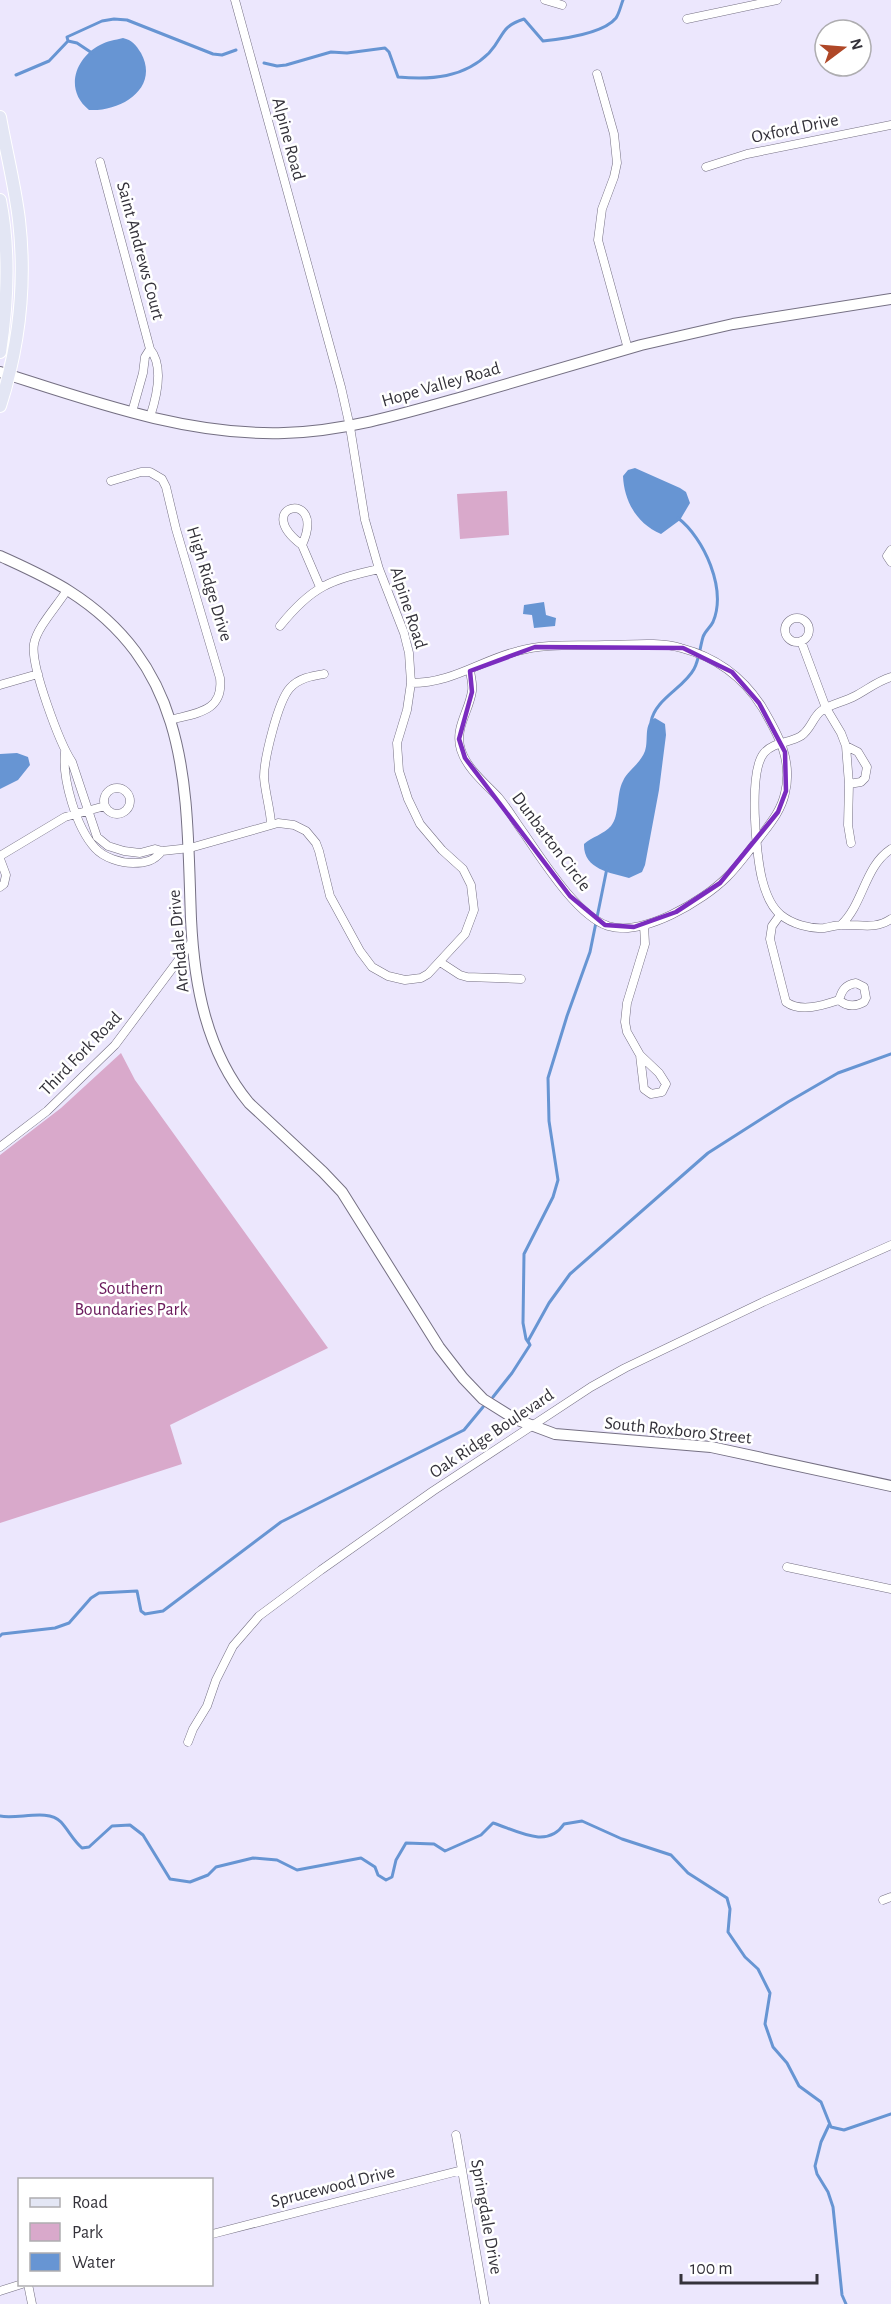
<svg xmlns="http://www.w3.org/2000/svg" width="891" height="2304" viewBox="0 0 891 2304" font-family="'Alegreya Sans',sans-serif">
	<rect width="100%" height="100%" fill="#ece7fd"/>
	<!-- green -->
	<path fill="#d9a9cb" d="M507 491 509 535 460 539 457 494Z
		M121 1053 135 1080 328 1348 170 1425 182 1464 0 1523V1155L61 1108Z"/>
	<!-- water -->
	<path fill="#6795d3" d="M123 38C132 40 136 45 141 53 160 88 121 112 89 110 64 90 75 58 100 45 107 41 115 40 123 38Z
		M635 468 680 488 686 492 690 503 680 520 661 534C637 524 624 501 623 476L628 470Z
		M544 602 546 615 556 618 555 626 534 628 532 615 523 614 524 605Z
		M655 718 665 724 666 735 659 790 645 865 642 872 629 878C610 873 583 869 584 844 592 837 604 834 611 826 620 815 616 794 623 781 628 770 640 764 645 751 649 740 643 723 655 718Z
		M17 753 28 757 30 765 18 780 0 789V754Z"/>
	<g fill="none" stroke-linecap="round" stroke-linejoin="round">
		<!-- stream -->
		<path stroke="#6795d3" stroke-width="3" d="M68 41 77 43 92 53
			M264 63 277 66 286 65 331 52 347 53 385 48 389 52 398 77C431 80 464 78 489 53 505 36 499 27 524 19L543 41C562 39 603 34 616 18 619 14 621 5 623 0
			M16 75 49 61 68 41 67 37 102 21 114 19 127 20 213 54 222 55 236 50
			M651 722C655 699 684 688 694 669 699 660 700 647 703 637 705 631 710 628 713 622 727 589 704 538 678 518
			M530 1345 526 1339 523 1323 524 1254 553 1197 558 1180 549 1121 548 1078 567 1016 590 952 607 868
			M493 1397 512 1373 530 1345 528 1341 549 1303 570 1274 708 1153 788 1102 838 1073 891 1054
			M0 1636 2 1634 55 1628 69 1623 91 1598 99 1593 137 1591 141 1611 145 1614 163 1611 281 1522 464 1430 483 1407
			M0 1816C17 1820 48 1808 61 1822 69 1831 73 1840 82 1848L89 1847 112 1826 130 1825 143 1835 170 1879 190 1882 208 1875 216 1867 253 1858 277 1860 297 1870 361 1858 375 1867 378 1875 386 1880 392 1877 396 1860 406 1843 434 1844 445 1851 481 1835 493 1823C516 1830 547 1850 564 1824L582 1821 622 1839 671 1855 688 1873 727 1898 730 1909 728 1932 745 1957 758 1969 770 1993 765 2024 773 2047 787 2063 799 2086 821 2102 831 2127 844 2130 891 2114
			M829 2125 821 2142 815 2166 817 2174 828 2192 833 2207 842 2295 846 2304"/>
		<defs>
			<path id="minor" d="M545 0 562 5
				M687 19 777 0
				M597 74 614 134 617 163 614 177 602 209 598 240 628 349
				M100 162 150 349C164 366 157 396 150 417
				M706 167 747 154 891 125
				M132 412 143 373 145 357 150 349
				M111 481 141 472H150L162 479 166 487 176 529 220 678C224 712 196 713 170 720
				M302 545C249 505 328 488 302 545L320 587
				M891 550 887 556 891 562
				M67 590C58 605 37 627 34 644 30 665 60 744 72 762L97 837 108 846 124 851 140 853 155 849 162 851 190 848 278 823 294 825 306 831 316 843 319 851 330 896 360 951 372 967 388 976 405 980 421 978 428 974 465 934 474 910 471 885 463 869 442 850 420 824 408 799 399 771 397 743 407 710 411 683 409 653 404 633 379 569 365 520 350 427 341 387 235 0
				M785 630a12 12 0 1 1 24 0a12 12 0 1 1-24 0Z
				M280 626C312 586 330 580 379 569
				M801 641 826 708 841 733 846 746 849 784 848 825 851 843
				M891 677C877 681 867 690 855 696 844 702 830 704 821 711 813 717 811 729 801 736 790 743 773 742 764 753 748 772 756 855 762 879 765 891 771 907 781 915 792 924 810 929 824 928 830 927 836 925 842 925 860 924 875 930 891 919
				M411 683C453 683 479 661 518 651 545 643 576 646 605 645 630 645 657 641 681 648 716 657 743 677 762 707 778 734 793 760 785 793 781 812 768 826 757 841 747 853 738 866 727 877 703 901 643 937 608 926 576 915 542 859 523 832 515 821 508 809 499 798 486 784 467 769 461 750 454 728 469 712 472 691 473 685 471 677 470 671
				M0 685 38 674
				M846 746 858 752 867 767 865 778 861 782 849 784
				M65 752C62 779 76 827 95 848 104 858 121 863 133 863 146 863 154 861 162 851
				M104 801a13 13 0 1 1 26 0a13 13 0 1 1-26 0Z
				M271 823C270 808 265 792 264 777 264 759 278 701 290 688 299 678 312 676 324 674
				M0 856 65 817 105 806
				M0 859 6 875 4 884 0 887
				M780 915 772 926 770 939 786 1002C801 1013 824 1005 839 1000
				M841 925C864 903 864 867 891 849
				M440 962 460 975 467 977 521 979
				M856 983 864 987 866 998 864 1002C855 1007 847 1007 839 1000 842 990 845 985 856 983Z
				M640 1055 644 1089 651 1094 662 1092 666 1084 659 1073 640 1055 627 1032 625 1022 627 1003 645 944 644 925
				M0 1147 47 1111 115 1045 192 942
				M787 1567 891 1589
				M188 1742 193 1729 207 1706 216 1680 233 1646 259 1616 321 1570 433 1491 591 1387 625 1368 763 1302 891 1245
				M883 1900 891 1897
				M456 2135 485 2304
				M212 2234 462 2170
				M28 2284 32 2304
				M0 2291 22 2284"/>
			<path id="tertiary" d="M0 556C24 567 47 577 69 591 193 670 186 790 191 919 194 984 206 1051 249 1103L323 1172 342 1192 439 1347 463 1378 483 1399 515 1419 555 1434 711 1447 891 1486"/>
			<path id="secondary" d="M0 372C91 401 187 436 284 433 347 431 406 413 466 396 525 379 583 362 641 345L733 324 891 299"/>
			<path id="primary" d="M0 117C6 151 15 186 19 220 26 282 19 347 0 406
				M0 200C10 251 8 300 0 352"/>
		</defs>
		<!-- minor casing -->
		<use href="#minor" stroke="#757083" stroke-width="9"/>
		<!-- tertiary casing -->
		<use href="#tertiary" stroke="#757083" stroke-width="12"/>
		<!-- secondary casing -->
		<use href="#secondary" stroke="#757083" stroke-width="12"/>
		<!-- primary casing -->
		<use href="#primary" stroke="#fff" stroke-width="14"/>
		<!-- minor -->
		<use href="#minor" stroke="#fff" stroke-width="8"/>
		<!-- tertiary -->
		<use href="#tertiary" stroke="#fff" stroke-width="10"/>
		<!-- secondary -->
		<use href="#secondary" stroke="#fff" stroke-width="10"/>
		<!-- primary -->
		<use href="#primary" stroke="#e3e6f4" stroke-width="12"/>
	</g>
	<!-- marked area -->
	<path fill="none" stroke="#7b2cbf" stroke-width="4.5" stroke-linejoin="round" d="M535 647 683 648 732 672 759 703 785 752 786 791 778 812 720 883 676 912 634 927 605 925 570 896 465 758 459 739 472 692 470 671Z"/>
	<g text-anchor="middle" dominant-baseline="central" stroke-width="5" stroke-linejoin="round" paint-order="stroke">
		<!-- street labels -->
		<g font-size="18" fill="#34323a" stroke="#fff">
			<text transform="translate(795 129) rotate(-12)">Oxford Drive</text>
			<text transform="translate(288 139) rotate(75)">Alpine Road</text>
			<text transform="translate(140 251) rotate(75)">Saint Andrews Court</text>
			<text transform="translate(441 385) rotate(-16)">Hope Valley Road</text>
			<text transform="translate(209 584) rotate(73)">High Ridge Drive</text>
			<text transform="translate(408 608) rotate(72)">Alpine Road</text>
			<text transform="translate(551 842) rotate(53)">Dunbarton Circle</text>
			<text transform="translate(179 941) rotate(-95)">Archdale Drive</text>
			<text transform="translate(81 1054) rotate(-46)">Third Fork Road</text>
			<text transform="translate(678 1431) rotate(6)">South Roxboro Street</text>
			<text transform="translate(492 1434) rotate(-34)">Oak Ridge Boulevard</text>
			<text transform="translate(333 2187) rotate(-14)">Sprucewood Drive</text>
			<text transform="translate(486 2217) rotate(80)">Springdale Drive</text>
		</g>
		<!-- park labels -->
		<g font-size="18" fill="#6b1a5c" stroke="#fff">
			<text x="131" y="1289">Southern<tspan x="131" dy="21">Boundaries Park</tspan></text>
		</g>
	</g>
	<!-- legend -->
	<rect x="18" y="2178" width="195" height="108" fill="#ffffff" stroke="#aeadb0" stroke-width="1.5"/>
	<rect x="30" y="2198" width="30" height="9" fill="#e3e6f4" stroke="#aeadb0" stroke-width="1.5"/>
	<text x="72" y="2208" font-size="18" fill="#34323a">Road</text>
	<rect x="30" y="2223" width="30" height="18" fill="#d9a9cb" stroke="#aeadb0" stroke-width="1.5"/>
	<text x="72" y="2238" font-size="18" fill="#34323a">Park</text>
	<rect x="30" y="2253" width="30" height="18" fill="#6795d3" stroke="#aeadb0" stroke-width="1.5"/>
	<text x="72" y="2268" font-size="18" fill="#34323a">Water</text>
	<!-- north arrow -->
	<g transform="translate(843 48) rotate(74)"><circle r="28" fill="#ffffff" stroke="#aeadb0" stroke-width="1.5"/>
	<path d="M0-4.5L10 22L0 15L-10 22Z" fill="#af4727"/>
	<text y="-9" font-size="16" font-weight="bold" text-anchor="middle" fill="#34323a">N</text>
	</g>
	<!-- scale -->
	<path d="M681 2274v9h136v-9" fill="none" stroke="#34323a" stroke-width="3"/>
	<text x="690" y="2274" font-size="18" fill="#34323a" stroke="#ffffff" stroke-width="4.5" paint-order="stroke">100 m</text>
</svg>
